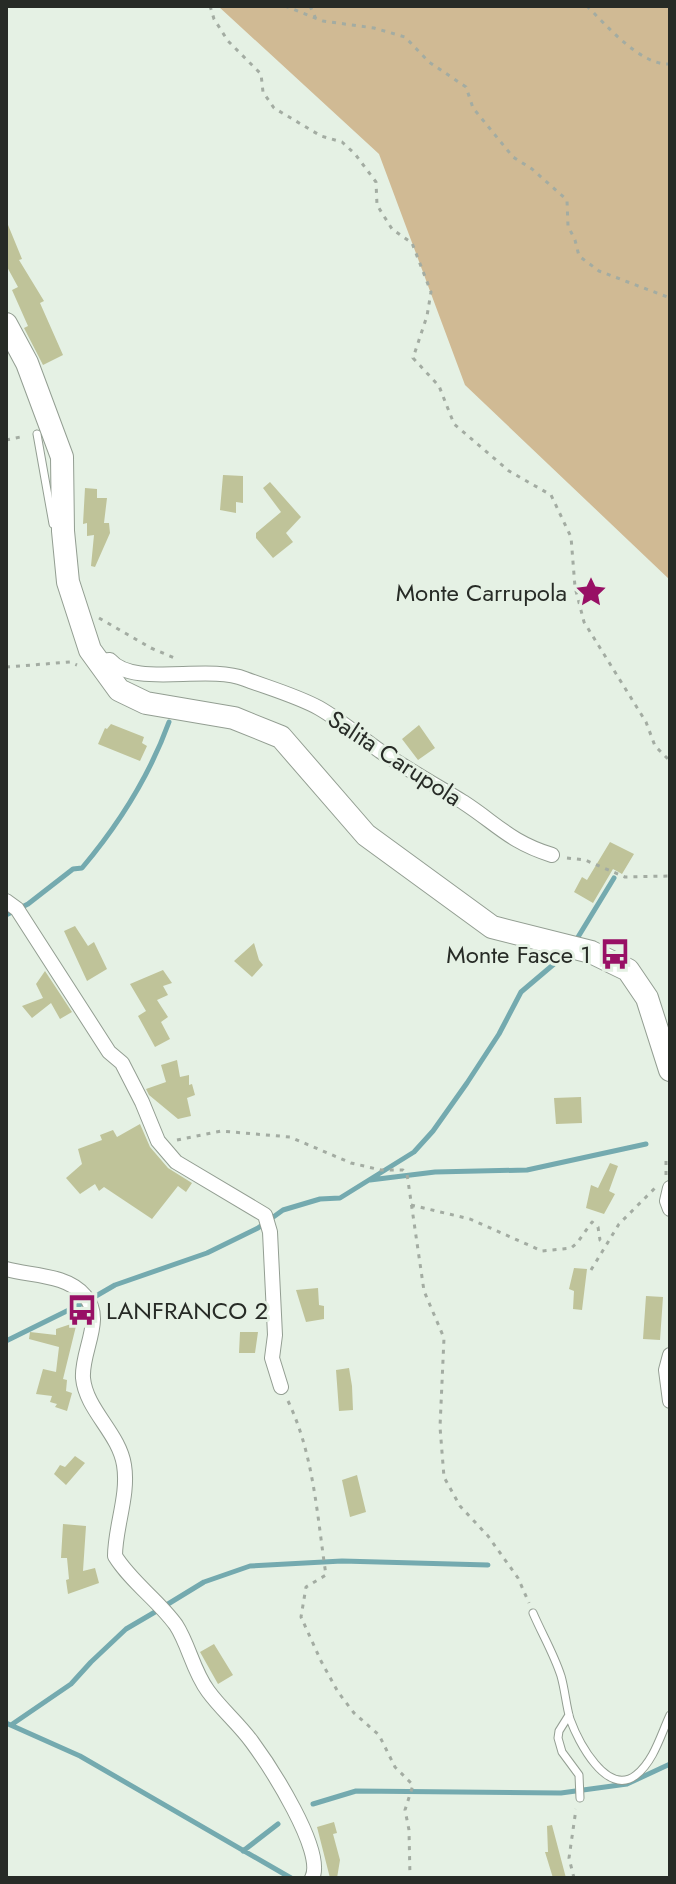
<svg xmlns="http://www.w3.org/2000/svg" width="676" height="1884" viewBox="0 0 676 1884" font-family="Jost,sans-serif">
	<rect width="100%" height="100%" fill="#e5f1e4"/>
	<!-- forest -->
	<path fill="#d0ba94" d="M218 6H670V580L465 385 379 154Z"/>
	<g fill="none" stroke-linecap="round" stroke-linejoin="round">
		<!-- stream -->
		<path stroke="#74aaaf" stroke-width="5" d="M6 915 28 904 73 869 82 868C120 823 149 777 169 722
			M575 942 614 878
			M370 1180 435 1172 527 1170 646 1144
			M96 1296 115 1285 207 1253 258 1228 283 1210 320 1199 340 1198 414 1152 433 1131 467 1083 499 1034 521 992 567 953
			M6 1341 85 1302
			M168 1604 204 1582 250 1566 342 1561 488 1565
			M6 1723 80 1756 291 1878
			M11 1725 71 1684 91 1662 126 1629 155 1612
			M313 1804 356 1791 561 1793 627 1784 670 1764
			M243 1851 278 1824"/>
	</g>
	<!-- building -->
	<path fill="#bfc399" d="M6 220 22 259 19 260 44 301 40 303 63 355 43 365 24 328 28 326 12 290 18 287 6 265Z
		M223 475 243 476V503L236 502V513L220 510Z
		M270 482 301 517 286 533 293 542 273 558 256 538V533L281 512 263 488Z
		M85 488 97 489V498H107L104 523H109L110 533 95 567 91 566 94 535 87 536V523L83 524Z
		M111 724 144 737 142 743 147 746 140 761 98 744 105 728 107 729Z
		M419 725 435 748 418 760 402 739Z
		M610 842 634 854 622 874 613 869 593 903 574 892 582 877 587 880Z
		M75 926 88 946 94 942 107 969 87 981 64 931Z
		M254 943 259 960 263 965 252 977 234 961Z
		M163 970 172 983 163 986 168 995 157 1000 168 1017 161 1022 170 1039 155 1047 138 1016 146 1011 130 984Z
		M45 971 72 1012 60 1019 51 1003 32 1018 22 1006 43 998 36 984Z
		M177 1060 180 1077 189 1075V1085L192 1084 195 1095 187 1098 191 1116 178 1119 149 1095 146 1089 166 1082 161 1065Z
		M581 1097 582 1123 556 1124 554 1098Z
		M140 1124 150 1147 168 1168 192 1183 186 1192 178 1186 152 1219 104 1187 99 1191 95 1184 80 1194 66 1178 82 1164 78 1149 102 1140 100 1135 113 1130 117 1137Z
		M610 1163 618 1166 609 1191 615 1194 604 1214 586 1208 591 1185 598 1188Z
		M574 1268 587 1269 582 1310 573 1309 574 1291 569 1289Z
		M318 1288 319 1305 324 1306V1319L306 1322 296 1290Z
		M646 1296 663 1297 660 1340 643 1339Z
		M77 1322 63 1379 67 1380 66 1391 72 1393 67 1411 55 1407 57 1404 50 1402 52 1396 36 1394 43 1369 56 1372 59 1347 29 1339 30 1332 56 1335V1329Z
		M240 1332H258L255 1353H239Z
		M349 1368 352 1386 353 1410 339 1411 336 1370Z
		M75 1456 85 1463 66 1485 54 1474 60 1465 65 1467Z
		M357 1475 366 1512 350 1517 342 1480Z
		M63 1524 86 1526 83 1571 95 1568 99 1583 68 1594 66 1580 69 1579 67 1558H61Z
		M214 1644 233 1675 218 1684 200 1652Z
		M334 1822 337 1833 333 1834 340 1860 337 1878H330L317 1827Z
		M552 1825 566 1878H553L545 1852H548L547 1826Z"/>
	<g fill="none" stroke-linecap="round" stroke-linejoin="round">
		<defs>
			<path id="lane" d="M37 434 53 524
				M533 1613C542 1634 554 1654 561 1676 565 1690 566 1705 570 1719 578 1741 607 1798 636 1775 654 1761 661 1734 670 1715
				M569 1715 559 1731 558 1738 562 1752 579 1775 580 1798"/>
			<path id="street" d="M99 661 110 660C133 688 207 664 245 679 269 688 297 696 319 708 340 720 360 737 380 751 407 769 435 785 463 802 497 824 510 842 552 855
				M6 901 17 909 109 1052 122 1063 142 1102 158 1141 176 1162 265 1215 270 1232 275 1335 272 1358 281 1387
				M670 1188 667 1201 670 1209
				M6 1269C31 1276 67 1274 85 1296 105 1319 81 1351 83 1378 86 1410 119 1433 124 1465 129 1495 115 1527 115 1556 131 1582 158 1600 176 1625 189 1645 193 1671 208 1691 221 1709 239 1724 252 1742 269 1765 326 1852 312 1878
				M670 1355 666 1370 670 1401"/>
			<path id="secondary" d="M6 324 27 363 62 457 63 531 68 582 90 650 119 690 146 703 234 718 281 737 366 835 492 927 591 952 628 970 647 998 670 1070"/>
		</defs>
		<!-- lane casing -->
		<use href="#lane" stroke="#939e92" stroke-width="9"/>
		<!-- street casing -->
		<use href="#street" stroke="#939e92" stroke-width="16"/>
		<!-- secondary casing -->
		<use href="#secondary" stroke="#939e92" stroke-width="24"/>
		<!-- path -->
		<path stroke="#a3aca2" stroke-width="3" stroke-dasharray="4 6" stroke-linecap="butt" d="M210 6 214 19 228 41 261 74 263 92 274 108 321 136 342 142 355 154 376 182 377 205 392 229 412 243 431 292 427 316 413 358 439 386 454 424 509 471 551 495 571 537 575 587 584 622 646 722 655 746 670 761
			M285 6 323 21 374 28 405 37 429 62 466 87 473 108 513 157 532 169 567 200 568 226 575 240 579 256 599 271 670 298
			M310 6 316 19
			M587 6C606 25 641 66 670 64
			M6 440 25 436
			M99 618 151 648 177 659
			M6 667 70 662 77 665
			M567 858 585 860 625 877 670 876
			M177 1140 221 1131 290 1137 351 1163 381 1170H403L407 1174 424 1291 444 1338 440 1427 444 1477 460 1506 488 1536 518 1578 529 1603
			M666 1175V1160L670 1158
			M411 1205 470 1219 542 1251 571 1248 577 1243 592 1222 598 1227 600 1240 605 1244
			M591 1270 619 1224 656 1187
			M288 1401C314 1455 317 1516 326 1575L306 1587 301 1617 321 1661 338 1692 354 1713 379 1735 395 1767 413 1785 405 1810 409 1830 410 1878
			M574 1878 569 1858 576 1809"/>
		<!-- lane -->
		<use href="#lane" stroke="#fff" stroke-width="7"/>
		<!-- street -->
		<use href="#street" stroke="#fff" stroke-width="14"/>
		<!-- secondary -->
		<use href="#secondary" stroke="#fff" stroke-width="22"/>
	</g>
	<!-- icons -->
	<defs>
		<symbol id="sight-bare" viewBox="-9 -9 18 18"><path d="M0-6L1.8-2.2L6-1.7L2.9 1.2L3.7 5.4L0 3.3L-3.7 5.4L-2.9 1.2L-6-1.7L-1.8-2.2Z" fill="#981065" stroke="#e5f1e4" stroke-width="2.5" paint-order="stroke"/></symbol>
		<symbol id="bus-bare" viewBox="-9 -9 18 18"><path d="M-5-6H5V4H4V6H2V4H-2V6H-4V4H-5ZM-3.5-4V0h7V-4ZM-3.5 1.2v1.5H-2V1.2ZM2 1.2v1.5H3.5V1.2Z" fill="#981065" stroke="#e5f1e4" stroke-width="2.5" paint-order="stroke"/></symbol>
	</defs>
	<g fill-rule="evenodd">
		<use href="#sight-bare" x="569" y="570" width="44" height="44"/>
		<use href="#bus-bare" x="593" y="932" width="44" height="44"/>
		<use href="#bus-bare" x="60" y="1288" width="44" height="44"/>
	</g>
	<g text-anchor="middle" dominant-baseline="central" stroke-width="6" stroke-linejoin="round" paint-order="stroke">
		<!-- poi labels -->
		<g font-size="24" fill="#272b26" stroke="#e5f1e4" text-anchor="end">
			<text x="567" y="592">Monte Carrupola</text>
			<text x="591" y="954">Monte Fasce 1</text>
			<text x="106" y="1310" text-anchor="start">LANFRANCO 2</text>
		</g>
		<!-- street labels -->
		<g font-size="24" fill="#272b26" stroke="#e5f1e4">
			<text transform="translate(395 758) rotate(33)">Salita Carupola</text>
		</g>
	</g>
	<!-- border -->
	<rect width="676" height="1884" fill="none" stroke="#272b26" stroke-width="16"/>
</svg>
